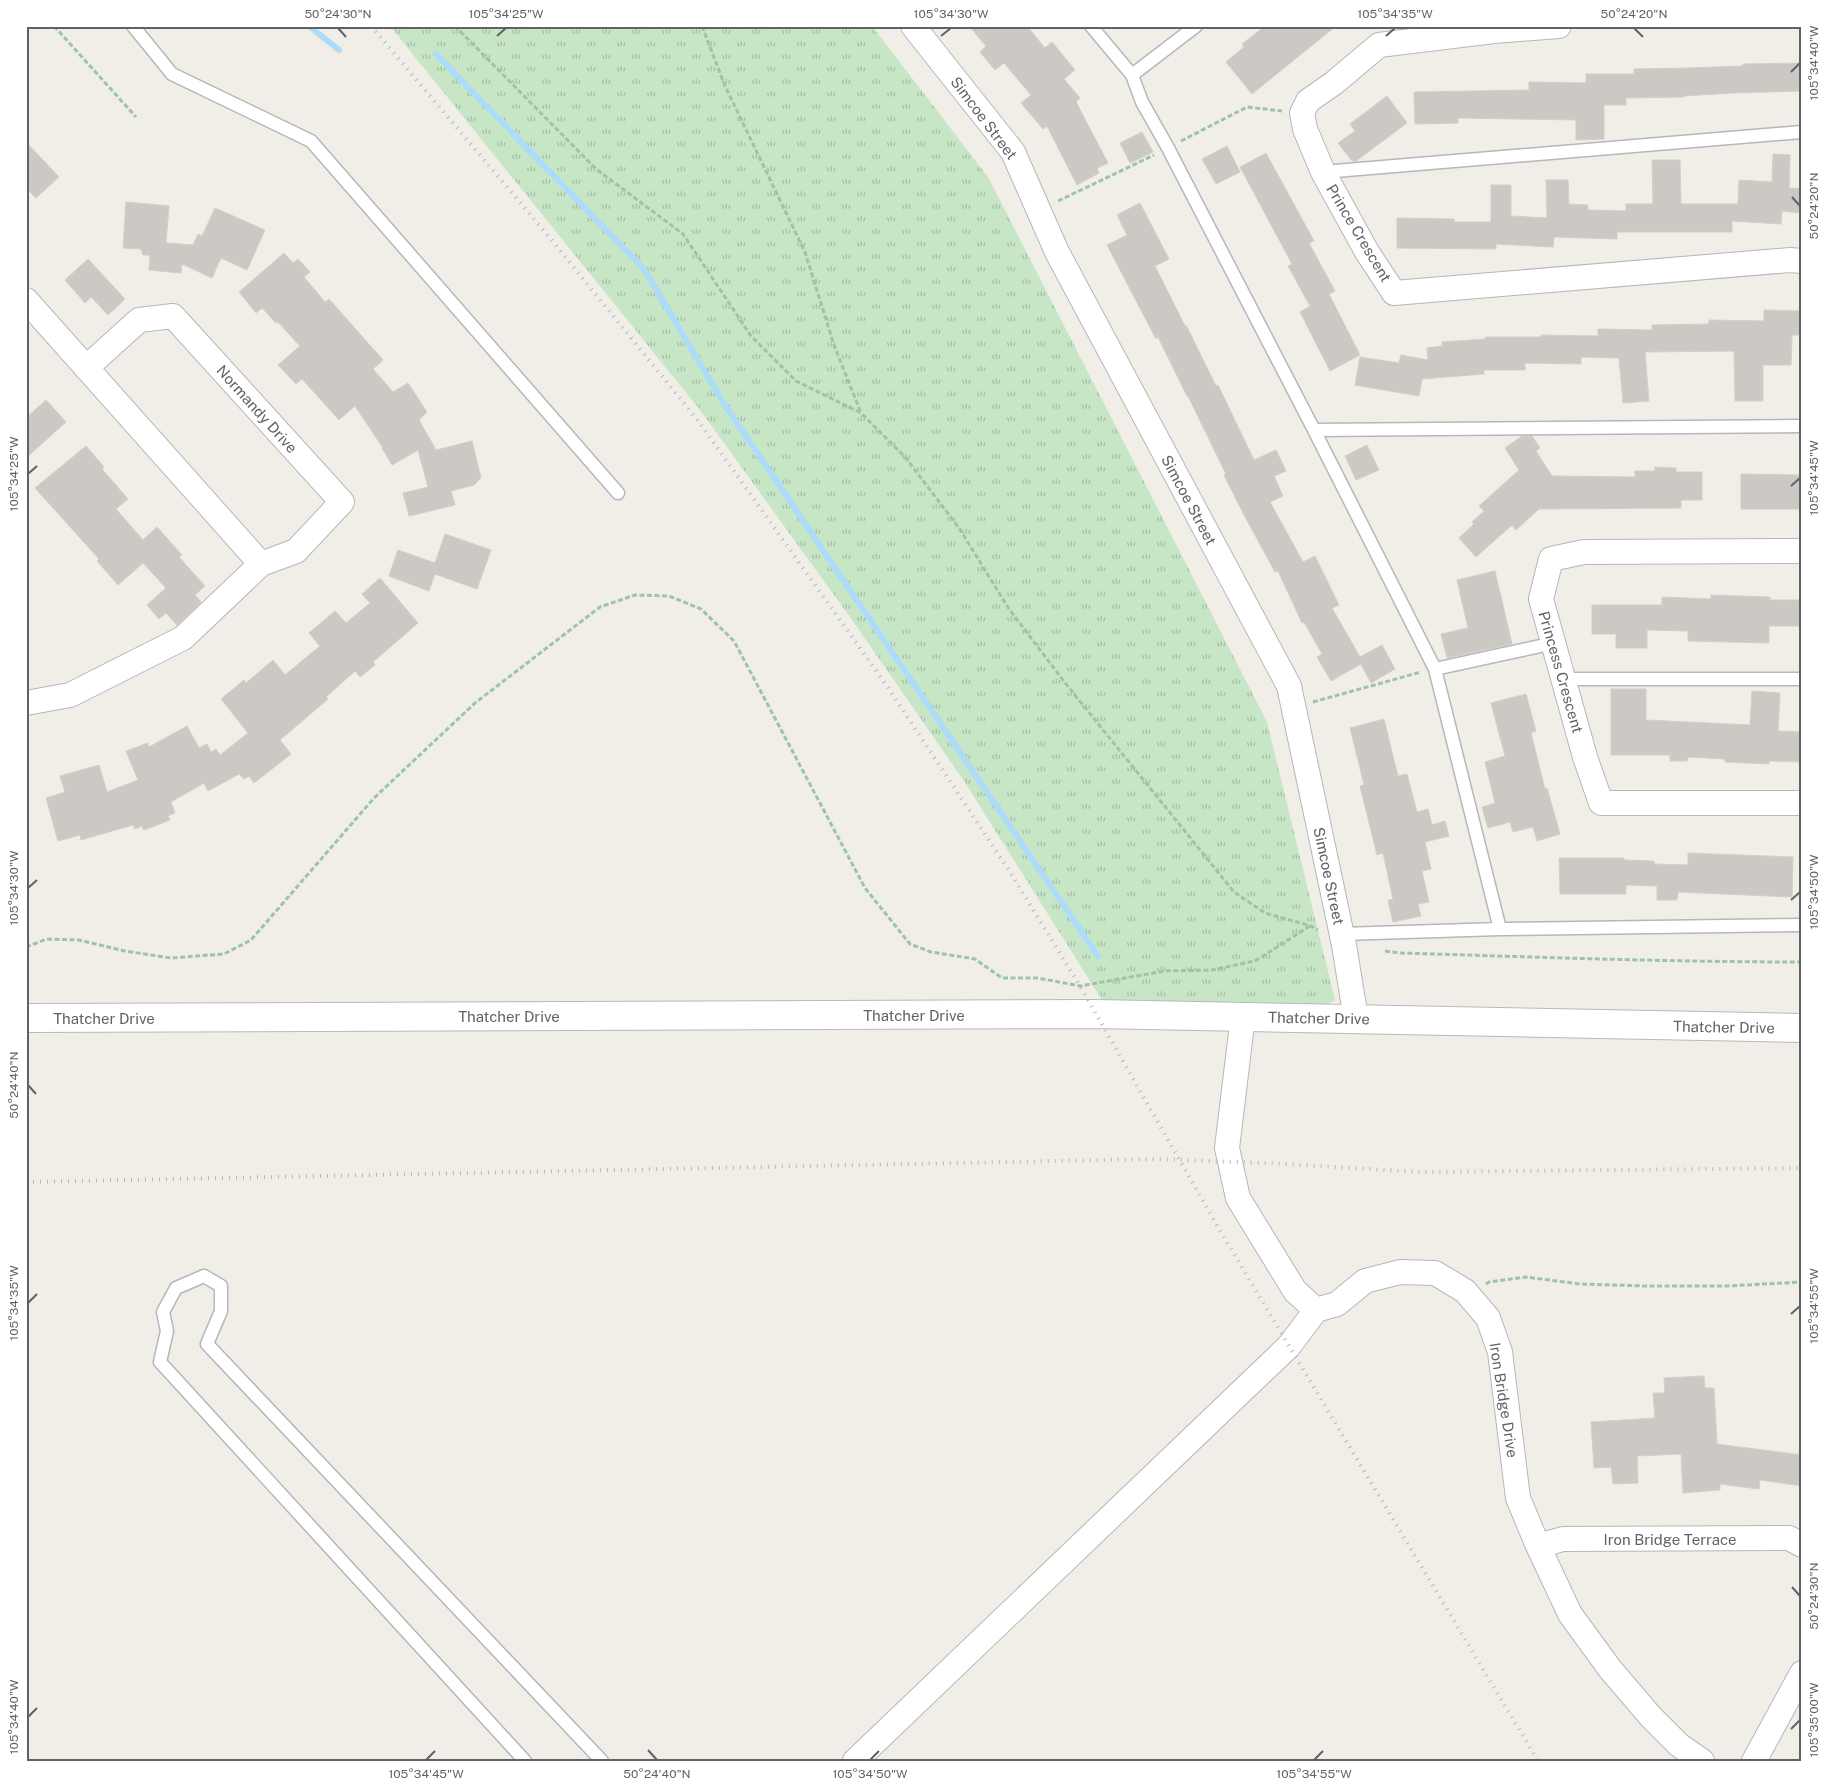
<svg xmlns="http://www.w3.org/2000/svg" width="1828" height="1787" viewBox="0 0 1828 1787" font-family="'Public Sans',sans-serif">
	<defs>
		<pattern id="grass-tufts" width="24" height="20" patternUnits="userSpaceOnUse" patternTransform="scale(1.25)"><rect width="24" height="20" fill="#c7e6c6"/><path d="M3 7l-1-3M5 7V3M7 7l1-3M15 17l-1-3M17 17v-4M19 17l1-3" fill="none" stroke="#a5bea5"/></pattern>
	</defs>
	<rect width="100%" height="100%" fill="#f0eee7"/>
	<!-- grass -->
	<path fill="url(#grass-tufts)" d="M390 26H872L988 177 1267 722 1335 1000 1319 1010 1104 1003 964 781 850 617 700 410Z"/>
	<g fill="none" stroke-linecap="round" stroke-linejoin="round">
		<!-- stream -->
		<path stroke="#addbfa" stroke-width="6" d="M309 26 339 50
			M436 54 644 269 724 404 1098 956"/>
	</g>
	<!-- building -->
	<path fill="#ccc9c4" stroke="#d4cfc6" d="M969 26H1027L1045 48 1052 42 1075 70 1064 79 1080 98 1076 102 1108 163 1097 168 1099 173 1077 185 1047 126 1043 129 1021 103 1031 95 1004 63 995 70 980 52 986 46Z
		M1265 26H1336L1252 94 1226 62 1244 47 1242 44Z
		M1802 63V91L1732 93 1684 96V97L1626 98V105H1604V139L1576 140V120L1458 118V123L1415 124 1414 92 1529 90V82L1586 83V74H1634V69L1689 68 1743 66V64Z
		M1387 96 1407 123 1356 161H1352L1338 143 1355 131 1350 124Z
		M1142 132 1153 152 1130 163 1120 143Z
		M26 142 59 177 36 198 26 188Z
		M1227 146 1240 172 1216 184 1202 159Z
		M1266 153 1314 241 1309 243 1335 291 1329 294 1360 355 1330 371 1300 312 1310 306 1288 266 1292 264 1240 167Z
		M1773 154 1790 155 1789 188 1802 189V213L1782 211 1781 224 1732 221V232H1617V239L1554 237 1553 247 1496 244V249L1397 248V218L1454 219V222H1491V185H1511V216L1547 218 1546 180H1568L1569 204 1588 205V210L1626 211V204H1653L1652 160H1680L1681 204H1738L1739 180 1772 182Z
		M126 202 169 206 166 243 193 245 198 234 202 236 215 208 265 230 247 270 221 258 212 278 182 264 181 273 149 270 150 255H143L141 249 123 248Z
		M1140 203 1169 259 1155 266 1185 326 1186 325 1216 386 1218 385 1254 460 1276 450 1286 471 1274 476 1283 496 1270 502 1303 562 1315 556 1339 605 1332 608 1360 657 1382 645 1395 669 1371 683 1361 664 1331 681 1317 657 1322 654 1304 622 1302 623 1278 571 1275 572 1244 515 1224 475 1226 474 1188 396H1187L1158 337 1156 339 1107 245 1127 235 1117 215Z
		M284 253 293 263 298 259 310 272 304 277 325 302 329 299 383 360 373 369 393 392 408 383 427 412 419 420 436 450 472 441 481 478 474 485 451 491 455 505 409 516 403 493 428 487 418 450 392 465 382 448H383L355 406 339 420 302 379 296 384 278 365 300 346 278 322 276 323 262 308 256 313 239 292Z
		M88 259 125 299 108 315 91 297 85 303 65 280Z
		M1764 310 1802 311V335H1792L1791 365H1763V401H1735L1734 351 1645 352 1649 401 1623 403 1619 358 1581 357V364L1525 363V370H1484V374L1422 379 1419 396 1355 385 1360 357 1399 363 1401 355 1428 360 1427 348 1442 346V342L1485 339V337H1541V335L1598 336V329L1652 330V325L1709 324V320L1764 321Z
		M46 400 66 422 26 458V418Z
		M1522 436H1532L1540 448 1536 451 1552 476 1635 477V471H1655V467L1676 468V472H1702V500H1681V508L1539 509 1516 530 1512 525 1476 557 1459 538 1474 524 1472 522 1484 511 1479 506 1519 470 1505 448Z
		M1367 445 1379 470 1356 480 1345 456Z
		M86 446 104 467 102 469 128 499 116 509 143 540 157 527 182 555 179 557 205 586 195 595 201 602 177 625 166 613 159 619 147 605 166 588 143 563 118 585 97 561 99 559 35 488Z
		M1741 474 1802 475V509H1741Z
		M445 534 491 550 477 589 435 574 429 591 389 576 398 550 435 563Z
		M1495 571 1512 644 1447 658 1441 634 1468 628 1457 580Z
		M380 578 418 623 373 662 375 665 360 677 355 671 326 697 328 699 280 740 291 754 254 783 249 776 244 779 239 774 208 791 204 783 171 802 175 813 168 816 170 820 144 830 142 826 135 829 133 825 81 840 80 835 58 841 46 798 65 792 60 776 99 765 107 792 138 780 126 751 148 743 149 747 187 726 199 748 207 744 211 752 216 749 220 755 248 733 221 699 244 680 246 683 273 660 285 675 320 646 309 633 335 611 346 623 370 603 362 594Z
		M1711 595 1770 597V600H1802V626H1769V643L1688 641V631L1647 630V648H1616V634H1592V605H1662V597L1711 599Z
		M1611 689H1646V720L1750 725 1752 691 1780 693 1778 731 1802 732V762L1769 761V764L1725 762V759L1688 757 1687 761H1670V755H1611Z
		M1526 694 1536 731 1531 733 1545 789 1547 788 1560 834 1537 841 1533 827 1513 832 1510 822 1488 828 1482 807 1495 803 1485 762 1505 756 1491 703Z
		M1384 719 1398 776 1407 774 1417 812 1428 809 1432 825 1445 821 1449 836 1425 842 1431 869 1422 871 1429 902 1418 904 1421 916 1393 922 1388 900 1393 899 1383 853 1377 855 1360 786 1364 785 1350 728Z
		M1688 853 1793 857 1792 897 1678 892 1677 900H1657V886L1626 885V894H1560L1559 858H1624V860L1654 861V864L1688 865Z
		M1704 1376 1705 1388H1714L1717 1444 1802 1455V1486L1760 1480 1759 1489 1720 1484V1490L1683 1493 1681 1454 1637 1456 1638 1483 1613 1484 1611 1467 1594 1468 1591 1422 1655 1418 1653 1393H1665L1664 1378Z"/>
	<g fill="none" stroke-linecap="round" stroke-linejoin="round">
		<defs>
			<path id="lane" d="M133 26 172 74 311 141 618 493
				M1091 26 1132 75 1196 26
				M1132 75 1142 102 1168 148 1314 430 1435 669 1500 929
				M1323 172 1802 132
				M1314 430 1802 426
				M1435 669 1554 643
				M1564 679H1802
				M1342 934 1500 929 1802 925
				M525 1761 160 1362 167 1331 163 1312 176 1288 204 1276 221 1286V1311L207 1344 602 1761"/>
			<path id="street" d="M913 26 1013 152 1057 252 1289 686 1344 945 1356 1019
				M1559 26 1494 31 1379 45 1334 83 1308 101 1302 113 1305 129 1323 172 1367 252 1394 293 1790 260 1802 261
				M26 300 261 564 183 638 70 695 26 703
				M86 368 139 320 173 316 342 502 296 551 261 564
				M1802 551 1584 552 1551 559 1541 599 1585 757 1601 803H1802
				M1243 1016 1227 1148 1238 1198 1295 1291 1316 1310 1337 1304 1365 1281 1400 1272 1435 1273 1465 1291 1488 1318 1500 1352 1518 1498 1538 1546 1570 1614 1610 1669 1651 1717 1679 1745 1702 1761
				M1538 1546 1563 1539 1789 1538 1802 1545
				M855 1761 1289 1346 1316 1310
				M1754 1761 1802 1673"/>
			<path id="secondary" d="M26 1018 1095 1014 1802 1028"/>
		</defs>
		<!-- lane casing -->
		<use href="#lane" stroke="#b4b7bb" stroke-width="15"/>
		<!-- street casing -->
		<use href="#street" stroke="#b4b7bb" stroke-width="26"/>
		<!-- secondary casing -->
		<use href="#secondary" stroke="#b6b9be" stroke-width="30"/>
		<!-- path -->
		<path stroke="#9ec4a8" stroke-width="3" stroke-dasharray="5 2.5" stroke-linecap="butt" d="M54 26 136 117
			M455 26 596 169 683 234 751 336 796 381 861 413 905 457 959 528 1009 609 1066 684 1234 892 1265 913 1311 926 1318 930
			M702 26 725 86 805 252 834 345 861 413
			M1181 141 1247 107 1282 111
			M1058 201 1154 155
			M1313 702 1421 672
			M26 947 47 939 79 940 125 951 171 958 224 954 251 940 374 798 475 703 600 607 635 595 669 596 701 609 734 641 865 888 910 944 931 952 975 959 1002 978H1038L1080 986 1165 971 1212 970 1255 961 1310 926
			M1385 951 1400 953C1534 957 1668 962 1802 962
			M1486 1284 1489 1282 1526 1277 1580 1284 1645 1286H1726L1802 1282"/>
		<!-- lane -->
		<use href="#lane" stroke="#fff" stroke-width="12"/>
		<!-- street -->
		<use href="#street" stroke="#fff" stroke-width="24"/>
		<!-- secondary -->
		<use href="#secondary" stroke="#fff" stroke-width="28"/>
		<!-- rail -->
		<path stroke="#b5b6b7" stroke-width="4" stroke-dasharray="1 6" stroke-linecap="butt" d="M371 26 545 232 696 418 887 686 1010 872 1080 986 1219 1229 1538 1761
			M26 1182 1152 1159 1268 1163 1419 1172 1802 1168"/>
	</g>
	<!-- ticks -->
	<path fill="none" stroke="#5f6267" stroke-width="2" d="M338 28 346 37M1634 28 1643 37M497 36 506 28M941 36 951 28M1386 36 1395 28M1791 72 1800 63M1792 197 1800 206M28 474 37 466M1791 486 1800 478M28 888 37 880M1791 900 1800 892M28 1085 36 1094M28 1303 37 1294M1791 1314 1800 1306M1792 1587 1800 1596M28 1717 37 1708M1791 1729 1800 1720M648 1750 657 1760M426 1760 435 1751M870 1760 879 1751M1314 1760 1323 1751"/>
	<g text-anchor="middle" dominant-baseline="central" stroke-width="4" stroke-linejoin="round" paint-order="stroke">
		<!-- street labels -->
		<g font-size="15" fill="#5f6267" stroke="#fff">
			<text transform="translate(984 118) rotate(53)">Simcoe Street</text>
			<text transform="translate(1359 233) rotate(59)">Prince Crescent</text>
			<text transform="translate(257 409) rotate(48)">Normandy Drive</text>
			<text transform="translate(1189 500) rotate(62)">Simcoe Street</text>
			<text transform="translate(1561 672) rotate(74)">Princess Crescent</text>
			<text transform="translate(1329 876) rotate(78)">Simcoe Street</text>
			<text x="914" y="1015">Thatcher Drive</text>
			<text x="509" y="1016">Thatcher Drive</text>
			<text x="104" y="1018">Thatcher Drive</text>
			<text transform="translate(1319 1018) rotate(1)">Thatcher Drive</text>
			<text transform="translate(1724 1027) rotate(1)">Thatcher Drive</text>
			<text transform="translate(1504 1400) rotate(81)">Iron Bridge Drive</text>
			<text x="1670" y="1539">Iron Bridge Terrace</text>
		</g>
	</g>
	<!-- border -->
	<rect width="1828" height="1787" fill="none" stroke="#ffffff" stroke-width="55"/>
	<rect x="28" y="28" width="1772" height="1732" fill="none" stroke="#5f6267" stroke-width="2"/>
	<g font-size="12" text-anchor="middle" fill="#5f6267">
		<text x="338" y="18">50°24'30"N</text>
		<text x="506" y="18">105°34'25"W</text>
		<text x="951" y="18">105°34'30"W</text>
		<text x="1395" y="18">105°34'35"W</text>
		<text x="1634" y="18">50°24'20"N</text>
		<text transform="translate(1814 63) rotate(-90)" y="4">105°34'40"W</text>
		<text transform="translate(1814 206) rotate(-90)" y="4">50°24'20"N</text>
		<text transform="translate(14 474) rotate(-90)" y="4">105°34'25"W</text>
		<text transform="translate(1814 478) rotate(-90)" y="4">105°34'45"W</text>
		<text transform="translate(14 888) rotate(-90)" y="4">105°34'30"W</text>
		<text transform="translate(1814 892) rotate(-90)" y="4">105°34'50"W</text>
		<text transform="translate(14 1085) rotate(-90)" y="4">50°24'40"N</text>
		<text transform="translate(14 1303) rotate(-90)" y="4">105°34'35"W</text>
		<text transform="translate(1814 1306) rotate(-90)" y="4">105°34'55"W</text>
		<text transform="translate(1814 1596) rotate(-90)" y="4">50°24'30"N</text>
		<text transform="translate(14 1717) rotate(-90)" y="4">105°34'40"W</text>
		<text transform="translate(1814 1720) rotate(-90)" y="4">105°35'00"W</text>
		<text x="426" y="1778">105°34'45"W</text>
		<text x="657" y="1778">50°24'40"N</text>
		<text x="870" y="1778">105°34'50"W</text>
		<text x="1314" y="1778">105°34'55"W</text>
	</g>
</svg>
